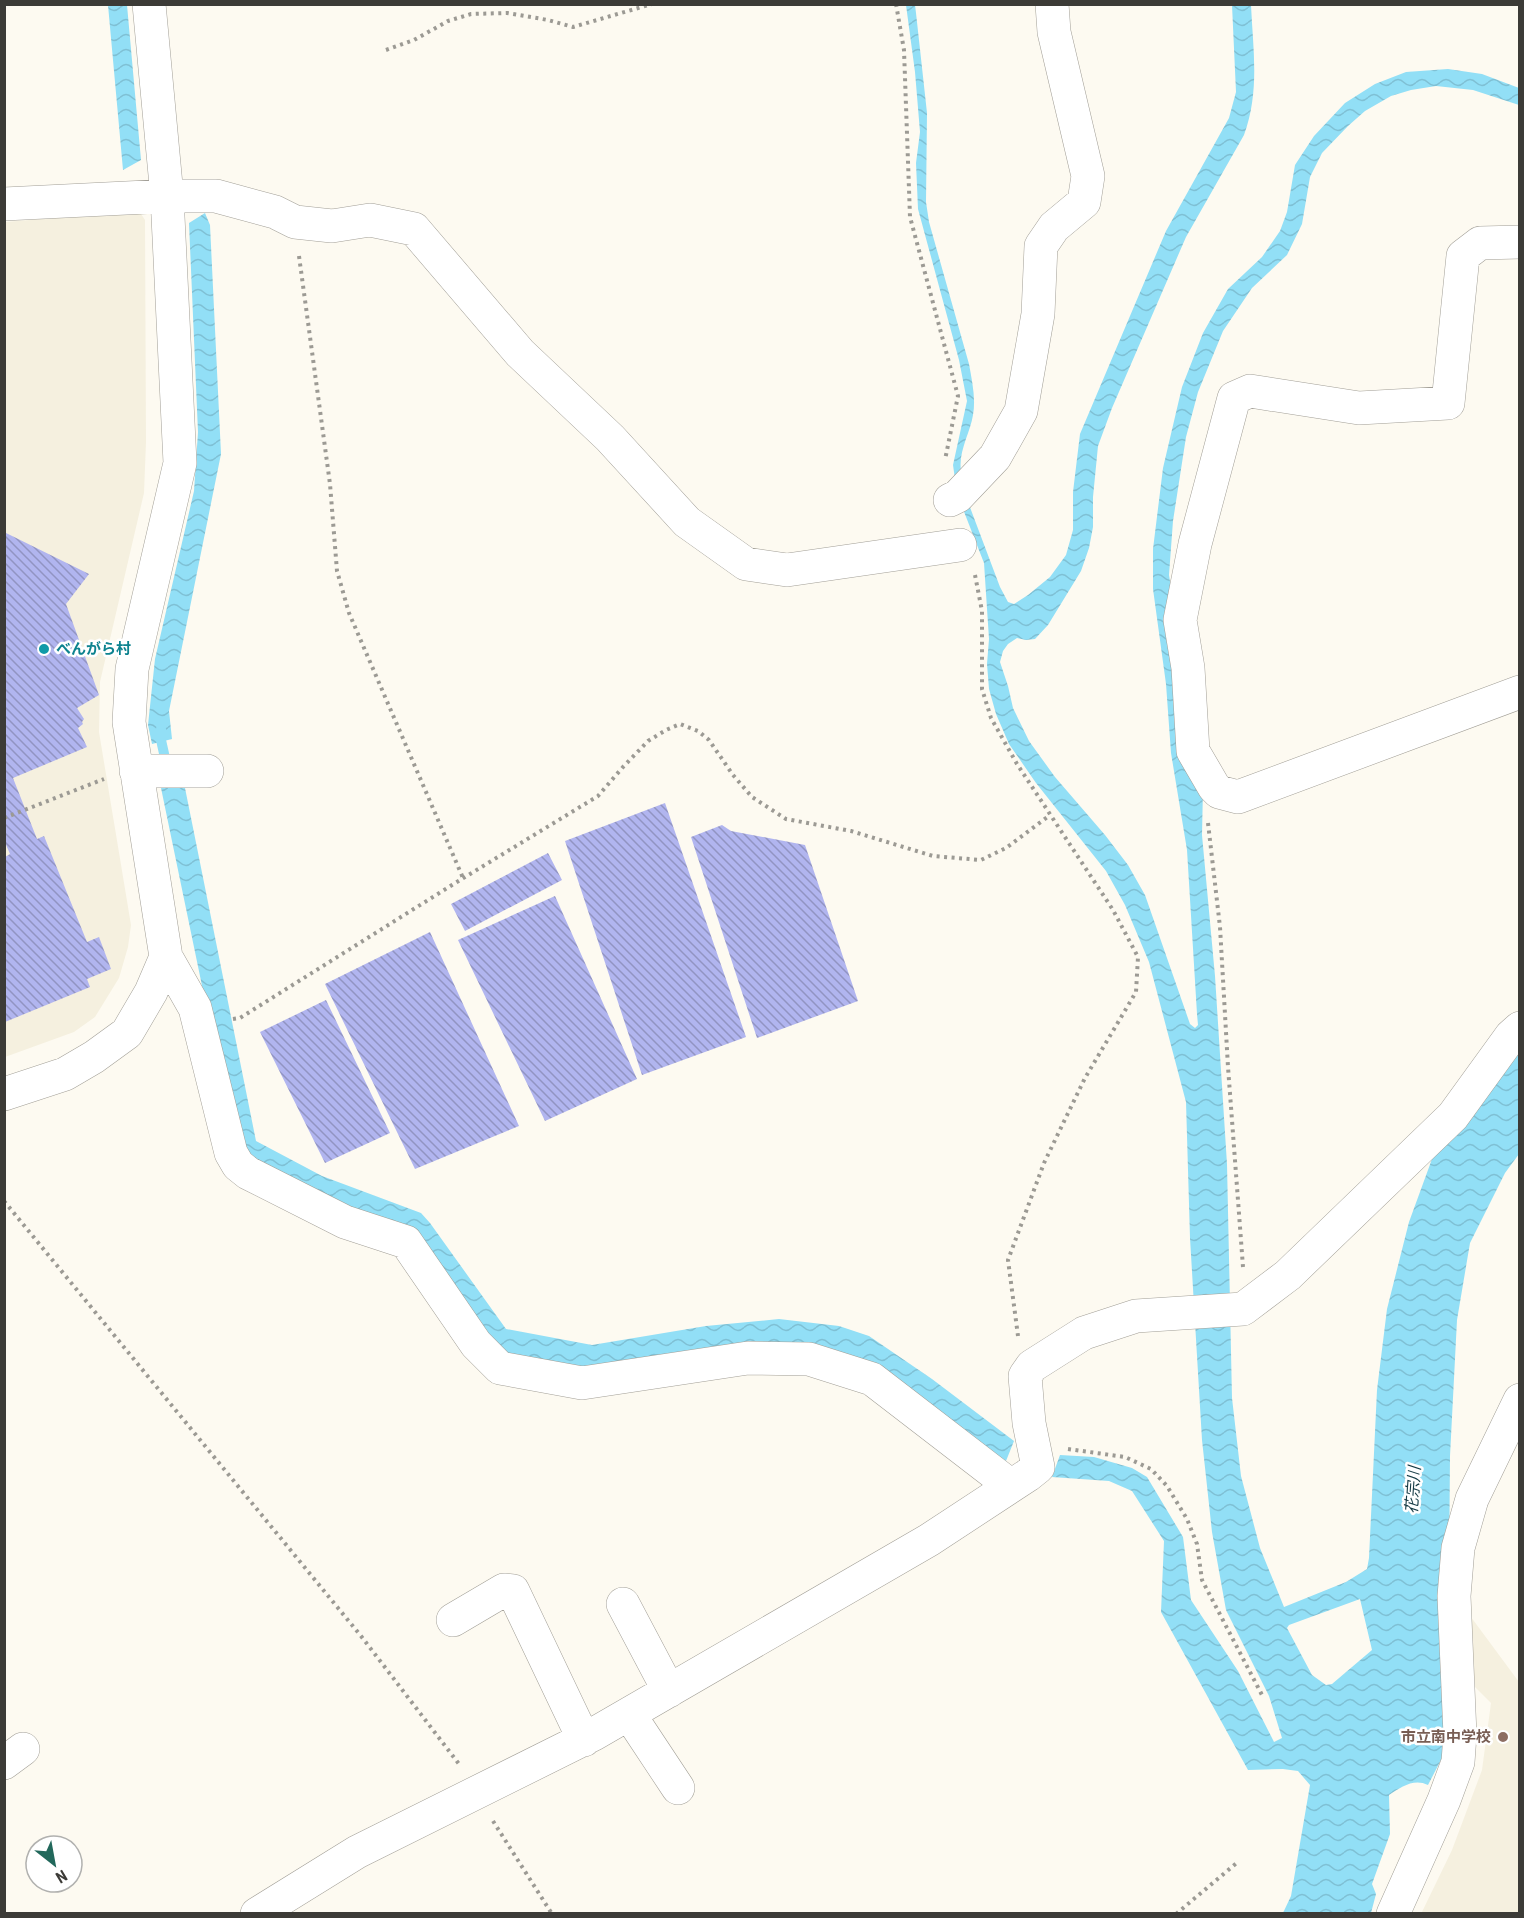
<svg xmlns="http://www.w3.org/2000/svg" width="1524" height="1918" viewBox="0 0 1524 1918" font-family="'Roboto Condensed','Noto Sans JP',sans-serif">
	<defs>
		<pattern id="water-waves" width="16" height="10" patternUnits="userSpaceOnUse" patternTransform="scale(1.5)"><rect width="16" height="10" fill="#92dff6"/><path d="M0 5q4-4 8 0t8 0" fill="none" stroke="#7fc0d4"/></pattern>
		<pattern id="building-back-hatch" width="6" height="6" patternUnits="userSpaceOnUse" patternTransform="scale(1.5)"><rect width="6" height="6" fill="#b1b5ef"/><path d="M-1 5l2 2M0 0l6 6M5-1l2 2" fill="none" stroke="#9194c2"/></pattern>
	</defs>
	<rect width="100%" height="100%" fill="#fdfaf1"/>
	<!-- built -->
	<path fill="#f5f0df" d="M139 211 145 220 146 442 144 493 100 682 99 732 131 925 128 947 119 978 95 1017 74 1032 5 1057V222Z
		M1468 1613 1519 1682V1913L1421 1914 1452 1850 1482 1770 1491 1703 1475 1687Z"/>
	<!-- water -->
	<path fill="url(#water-waves)" fill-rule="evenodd" d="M108 5H127L141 160 123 170Z
		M906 5H915L916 13 927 113 926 202 929 222 969 364C972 381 976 398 973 415 970 434 956 455 962 475L955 479 953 465 967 401 959 360 918 209 916 163 920 132 915 72Z
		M1232 5H1251C1253 50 1260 91 1244 135L1186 237 1112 408 1098 446 1093 497V527L1089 548 1081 571 1048 625 1035 639 1026 640 1017 638 1008 644 1003 651 1000 662 1008 686 1013 708 1029 741 1055 777 1105 835 1128 865 1145 895 1190 1024 1195 1028 1198 1025 1197 1014 1187 850 1171 753 1166 684 1153 589V549L1163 468 1182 387 1203 333 1228 289 1262 257 1280 231 1287 212 1295 165 1314 136 1345 103 1375 84 1406 72 1448 69 1482 74 1519 88V105L1473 90 1436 86 1411 90 1391 96 1365 111 1348 126 1322 153 1310 177 1302 224 1287 255 1252 288 1223 331 1198 392 1186 437 1173 521 1169 575 1203 788 1202 835 1215 976 1227 1164 1232 1398 1241 1476 1260 1548 1284 1607 1346 1582 1367 1569 1369 1558 1377 1390 1387 1309 1409 1222 1432 1159 1519 1042V1154L1505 1173 1470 1243 1457 1320 1450 1456 1448 1693 1442 1758 1428 1785C1414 1778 1401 1787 1389 1795L1390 1834 1372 1884 1376 1894 1371 1913H1283L1291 1896 1310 1785 1298 1771 1283 1769 1248 1770 1161 1612 1164 1541 1132 1491 1109 1481 1052 1477 1060 1455 1094 1457 1132 1468 1147 1477 1183 1537 1191 1600 1238 1671 1274 1742 1282 1738 1269 1696 1226 1610 1212 1532 1202 1440 1190 1238 1186 1102 1149 962 1125 905 1106 871 1036 783 1009 744 996 714 989 689 987 664 989 639 984 563 961 504 968 502 1000 587 1008 602 1014 604 1028 595 1050 577 1066 555 1073 530V492L1080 434 1166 231 1229 118 1236 92ZM1360 1599 1372 1650 1332 1684 1326 1685 1312 1675 1287 1628 1289 1625Z
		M205 213 210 225 221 454 169 711 172 739 152 744 148 725 155 659 194 491 198 432 189 223Z
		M184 783 256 1141 322 1176 421 1213 430 1223 506 1329 592 1345 706 1326 779 1319 839 1326 869 1336 932 1379 1014 1441 1006 1461 883 1376 594 1369 497 1352 424 1252 249 1164 234 1140 161 788Z"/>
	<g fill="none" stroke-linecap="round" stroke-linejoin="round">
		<!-- stream -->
		<path stroke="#92dff6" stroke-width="10" d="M161 729V740L167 767"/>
	</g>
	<!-- building -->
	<path fill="url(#building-back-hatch)" d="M4 532 89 574 66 604 99 695 77 708 84 719 82 722 83 724 78 728 87 747 13 778 37 839 44 836 87 942 99 937 111 969 87 979 90 987 5 1022V857L10 854 4 840Z
		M665 803 746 1037 642 1075 565 841Z
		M722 825 731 831 805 845 858 1001 757 1038 691 837Z
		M548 853 562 880 465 931 451 904Z
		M555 896 637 1079 545 1121 458 940Z
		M430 932 519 1126 415 1169 325 984Z
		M326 1000 390 1133 325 1163 260 1032Z"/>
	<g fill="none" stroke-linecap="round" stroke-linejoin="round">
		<defs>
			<path id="minor" d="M4 204 167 196H216L275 212 295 222 332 226 370 220 414 229 520 353 610 438 687 522 746 564 787 570 960 545
				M1520 242 1480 243 1463 256 1448 403 1359 408 1250 391 1234 398 1195 544 1180 620 1188 668 1193 751 1214 787 1219 792 1238 797 1520 692
				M950 500 958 496 995 457 1021 411 1038 314 1041 246 1054 227 1084 202 1088 176 1054 32 1052 4
				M136 771H207
				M166 957 195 1008 231 1153 238 1165 248 1173 345 1222 406 1242 476 1344 500 1368 582 1383 748 1358 809 1359 872 1379 1011 1486
				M4 1094 65 1074 94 1057 127 1033 151 992 166 957 129 722 132 669 180 463 167 196 149 4
				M623 1604 669 1691
				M453 1620 504 1590 513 1591 584 1740
				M629 1714 678 1788
				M4 1763 23 1749
				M257 1914 357 1852 594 1734 929 1540 1028 1475 1038 1467 1029 1423 1025 1376 1032 1366 1084 1333 1136 1316 1243 1309 1288 1275 1453 1116 1511 1036 1520 1028
				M1393 1914 1444 1800 1458 1762 1460 1735 1454 1596 1458 1548 1472 1499 1520 1400"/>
		</defs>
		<!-- minor casing -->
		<use href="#minor" stroke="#a29f97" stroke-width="34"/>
		<!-- path -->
		<path stroke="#9c9a94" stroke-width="4" stroke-dasharray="3 4.5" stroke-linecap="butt" d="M896 4 904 50 910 217 958 396 945 460
			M386 50 414 40 448 21 471 14 507 13 548 20 573 27 652 4
			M299 256 330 484 337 571 349 613 463 878
			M975 575 982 611V689L991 718 1017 764 1113 910 1138 957 1136 992 1085 1078 1044 1163 1008 1260 1018 1336
			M4 818 104 779
			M1208 823 1220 927 1228 1067 1243 1267
			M233 1019 240 1018 452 885 598 796 623 767 648 741 666 730 680 724 698 731 709 740 733 775 752 797 786 819 851 831 933 856 981 860 1006 848 1050 815
			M4 1201 361 1636 459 1764
			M1068 1449 1125 1457 1151 1469 1167 1486 1187 1519 1197 1544 1202 1580 1262 1695
			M493 1821 552 1914
			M1176 1914 1239 1861"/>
		<!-- minor -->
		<use href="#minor" stroke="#fff" stroke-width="33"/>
	</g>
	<!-- markers -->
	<circle fill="#0f9aa8" stroke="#fff" stroke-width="2" cx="44" cy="649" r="6"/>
	<circle fill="#8d6e63" stroke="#fff" stroke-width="2" cx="1503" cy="1737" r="6"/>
	<g text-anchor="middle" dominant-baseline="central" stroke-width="5" stroke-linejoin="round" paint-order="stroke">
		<!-- culture labels -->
		<g font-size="15" font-weight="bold" fill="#0d838f" stroke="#fff" text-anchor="start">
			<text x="56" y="649">べんがら村</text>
		</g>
		<!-- education labels -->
		<g font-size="15" font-weight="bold" fill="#785e54" stroke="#fff" text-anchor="end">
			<text x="1491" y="1737">市立南中学校</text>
		</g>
		<!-- water labels -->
		<g font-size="16" font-style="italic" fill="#153a44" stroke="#fff">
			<text transform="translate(1413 1490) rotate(-86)">花宗川</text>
		</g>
	</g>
	<!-- border -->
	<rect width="1524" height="1918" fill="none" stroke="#3c3b37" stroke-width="12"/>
	<!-- north arrow -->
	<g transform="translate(54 1864) rotate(149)"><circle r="28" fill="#ffffff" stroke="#b1b1af" stroke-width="1.5"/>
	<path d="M0-4.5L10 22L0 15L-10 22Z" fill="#22685b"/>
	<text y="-9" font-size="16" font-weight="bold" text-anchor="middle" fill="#3c3b37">N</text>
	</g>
</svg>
